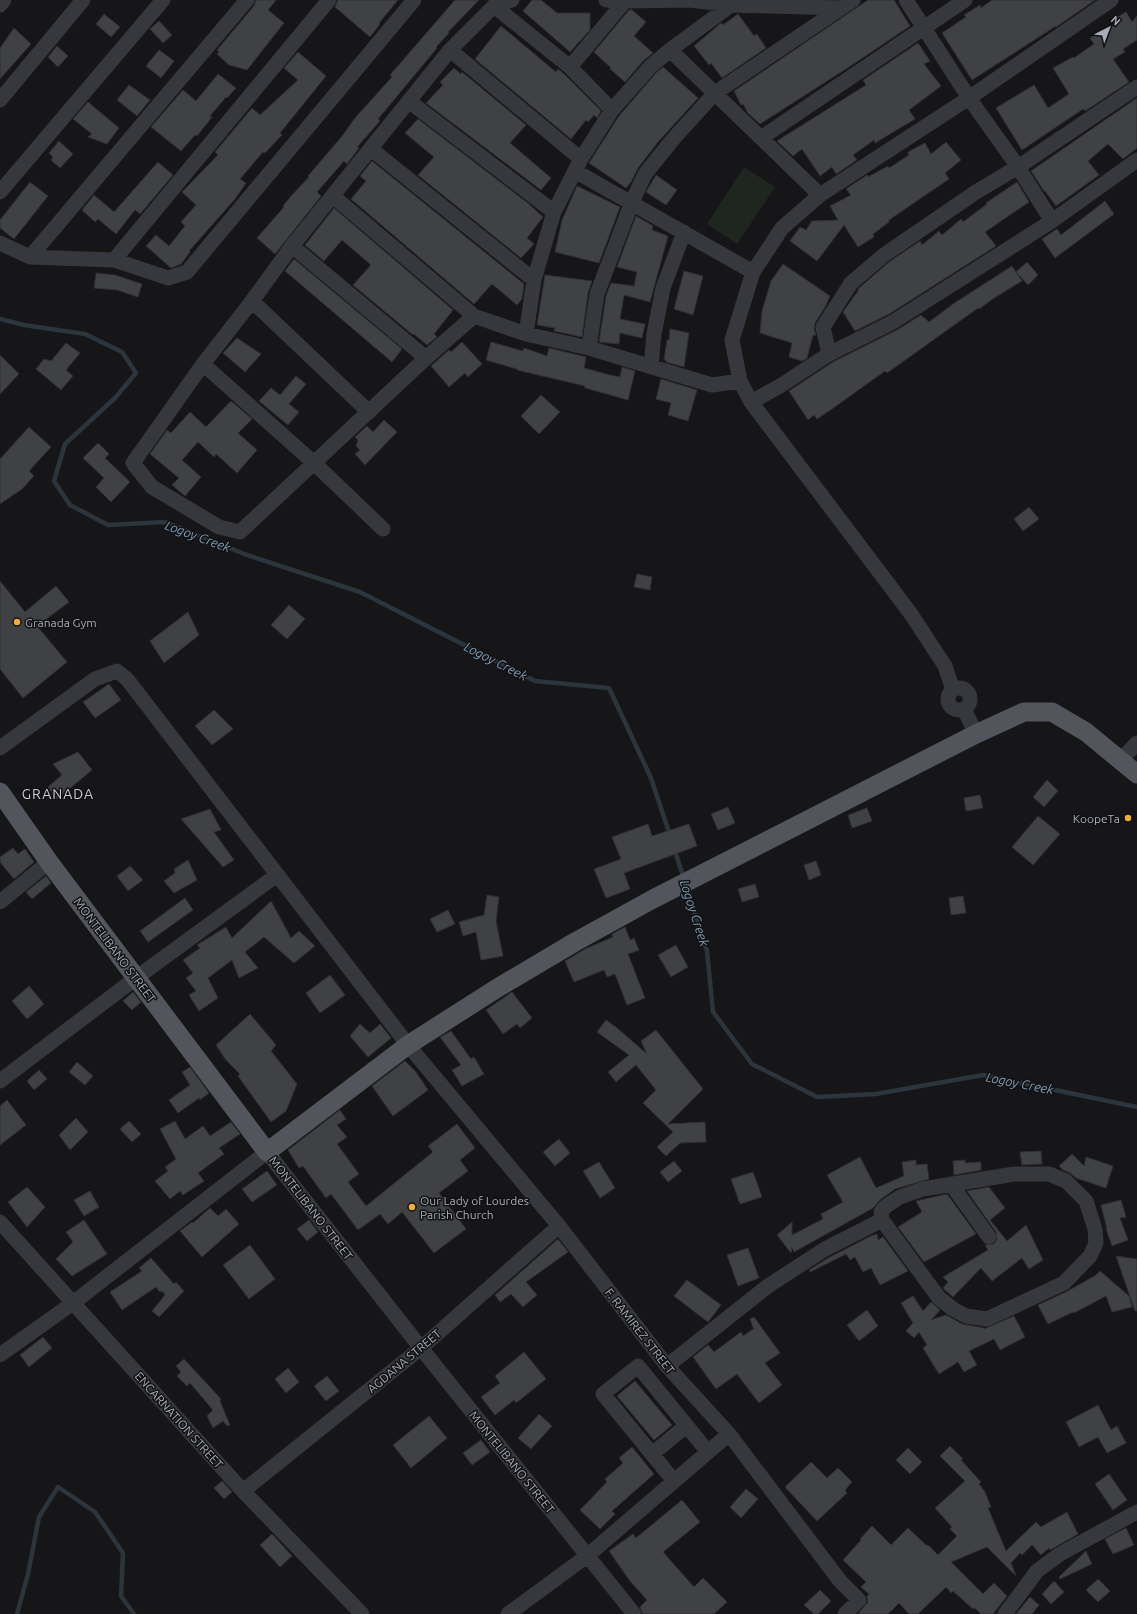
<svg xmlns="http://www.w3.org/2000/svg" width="1137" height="1614" viewBox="0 0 1137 1614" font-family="Ubuntu,sans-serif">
	<rect width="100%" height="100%" fill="#161618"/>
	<!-- green -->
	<path fill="#1e261f" d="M744 167 775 187 737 244 707 224Z"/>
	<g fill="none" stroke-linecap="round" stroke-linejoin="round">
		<!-- stream -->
		<path stroke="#2c353c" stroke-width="4.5" d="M0 319 24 325 85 334 122 352 136 373 115 398 65 444 54 481 70 505 108 525 165 522 247 555 360 592 535 681 609 688 651 778 670 835
			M674 848 684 879
			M686 886 707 951 713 1012 752 1064 817 1097 876 1094 983 1075 1137 1107
			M17 1614 28 1574 39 1517 58 1487 95 1512 123 1553 121 1596 134 1614"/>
	</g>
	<!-- building -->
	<path fill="#404145" stroke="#303034" d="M256 0H276L268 10 284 23 247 70 229 65 217 54 219 52 217 50 254 6Z
		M338 0H398L379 23 380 24 370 37 335 7Z
		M455 0H479L448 32 449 33 436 47 437 48 378 119 380 121 357 147 359 148 347 164 344 161 317 192 321 196 275 254 257 238 284 207 283 206 291 196 309 177 308 176 343 135 355 118 392 77 390 75Z
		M532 0H541L557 13H590V30L570 52 523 11Z
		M868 0H894L910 26 852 65 760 124 748 113 743 104 741 105 734 91Z
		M992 0H1095L1056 27V26L972 80 942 33 966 17 964 15 980 5 981 8Z
		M629 10H632L646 22 634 36 653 53 643 61 625 82 610 69 611 68 594 52Z
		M1126 12 1132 22 1137 16V40L1123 49 1125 52 1113 59 1129 82 1085 111 1083 109 1022 150 996 108 1034 85 1048 108 1069 94 1053 68 1073 57 1074 58 1094 44 1090 38 1115 24 1113 20Z
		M104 14 120 27 111 37 96 24Z
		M738 14 754 36 757 34 766 48 722 78 711 63 709 65 694 46 721 23 723 25Z
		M159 21 172 35 163 43 150 29Z
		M501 26 556 72 558 69 564 74 601 111 597 118 594 115 588 122 586 120 571 139 475 59Z
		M14 28 31 44 0 79V48Z
		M918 43 930 61 924 64 941 86 909 110 915 119 875 143 874 140 853 155 857 160 836 174 832 167 820 176 802 149 793 156 777 141 866 85 863 80Z
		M57 46 68 56 58 67 48 57Z
		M159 50 174 61 161 78 146 66Z
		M298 52 326 76 280 133 282 135 265 153 263 152 240 179 246 183 235 199 189 251 190 252 181 264 171 268 146 246 156 235 169 246 185 226 181 222 196 205 182 192 218 155 215 152 252 108 260 115 298 80 284 68Z
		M663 67 698 98 658 142 638 168 631 182 626 188 589 163 619 116 656 73Z
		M454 68 461 74 462 72 526 125 510 143 551 178 541 190 426 103 443 85 440 82Z
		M218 74 236 88 227 98 226 97 210 116 212 117 197 136 195 135 181 151 151 127 183 90 196 101Z
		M129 85 150 100 137 116 117 100Z
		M1137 98V148L1123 159 1108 144 1088 161 1099 175 1056 206 1045 191H1044L1031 171Z
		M88 102 119 128 107 144 88 137 92 134 73 119Z
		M418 119 529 204 543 217 527 238 534 244 521 258 418 175 434 157 405 133Z
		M59 141 73 154 60 168 51 160 53 157 49 153Z
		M946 142 961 160 945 173 949 179 889 220V222L873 234 874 237 858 247 844 225 817 261 790 241 800 227 806 230 812 221 838 220 830 206 851 195 846 189 867 175 868 177 888 166 889 168 909 155 908 152 925 143 931 154Z
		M372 161 524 284 522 299 517 305 492 284 474 304 351 199 366 181 360 176Z
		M158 162 173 175 140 214 135 210 116 234 98 219 95 222 82 210 94 195 114 212Z
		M656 175 677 190 666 205 646 192Z
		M30 182 48 196 14 239 0 228V220Z
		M1017 182 1029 202 985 232 996 246 889 314 855 331 843 312 858 291V289L889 262 920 241 922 245 939 231 942 235 961 219 963 222 987 204 986 203Z
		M577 186 620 207 599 263 555 252 562 220Z
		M1105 201 1114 214 1055 258 1042 239 1057 229 1061 235Z
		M334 208 453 310 434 334 437 337 427 345 414 334 413 335 353 285 370 266V264L342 240 324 261 305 245Z
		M636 216 653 226 652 230 668 236 650 302 624 295 620 319 645 324 642 338 620 333 619 344 599 342 606 296 611 283 634 286 637 272 617 267Z
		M294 259 402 349 392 362 285 271Z
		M1027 262 1038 275 1028 285 1016 272Z
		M783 264 830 296 825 307 815 323 814 329 816 335H813L807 358 802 361 789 357 792 343 760 333 762 311 771 281Z
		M1012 266 1022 281 994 298 979 309 978 308 887 373 885 371 829 411 817 419 814 415 808 420 789 391 833 362 897 330 921 315 929 322 953 304Z
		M684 271 703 276 693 315 674 309Z
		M96 273 115 275 142 284 138 297 117 290 94 288Z
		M545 275 592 281 588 293 582 337 554 331 555 328 537 325Z
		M670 329 689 333 684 367 666 362V360H664L667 340H669Z
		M237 338 261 354 245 372 223 353Z
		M462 342 482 364 468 377 465 373 449 387 431 366 449 350 451 352Z
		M491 342 523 351 524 348 547 356 549 348 586 357 584 368 610 375 620 377 622 367 635 371 628 400 585 388V386L517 370V369L486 360Z
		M66 343 80 353 66 370 73 376 61 390 36 369 44 359 51 361Z
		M0 355 19 374 0 394Z
		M296 376 306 384 289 404 299 412 288 425 259 401 271 388 280 395Z
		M661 379 697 390 688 421 668 415 671 403 656 399Z
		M541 395 560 412 539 434 521 416Z
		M231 401 252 419 238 433 257 450 237 473 216 454 214 457 198 442 182 460 201 477 185 496 172 485 179 478 150 454 167 430 171 433 190 412 206 427Z
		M384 420 397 432 365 465 355 454 360 450 356 446 358 440 355 437 367 426 373 432Z
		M29 427 51 447 29 471 34 476 22 489 0 504V459Z
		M98 443 109 454 105 458 130 482 111 502 96 487 104 478 83 458Z
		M1029 507 1039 519 1023 531 1014 519Z
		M637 574 652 577 650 590 634 587Z
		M0 581 25 612 56 586 69 602 37 626 67 662 23 698 0 669Z
		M289 605 305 619 287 639 271 625Z
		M188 612 199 635 164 663 150 641Z
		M109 684 121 700 95 718 83 702Z
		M214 710 233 729 212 745 195 726Z
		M78 752 92 770 57 799 48 787 62 775 53 764Z
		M1047 780 1058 791 1044 807 1033 797Z
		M980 795 983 808 966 811 964 798Z
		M728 807 735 823 718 830 711 814Z
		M867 808 872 821 852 828 848 815Z
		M210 809 221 830 214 832 234 860 223 867 181 819Z
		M1038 816 1060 834 1033 865 1012 847Z
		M648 824 652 836 689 824 697 846 624 873 630 889 606 898 594 869 621 859 612 837Z
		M13 848 18 854 25 849 34 862 14 879 0 862V857Z
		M188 860 197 880 174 893 164 881 175 873 174 869Z
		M816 861 821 875 809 880 804 865Z
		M130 866 143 880 128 891 117 876Z
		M46 876 51 883 32 899 26 892Z
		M755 884 759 897 742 902 738 889Z
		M487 895 499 897 496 921 503 956 481 960 476 932 463 936 459 922 484 915Z
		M963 896 966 913 951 915 949 898Z
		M185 898 193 910 148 942 140 931Z
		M271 901 291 938 299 931 315 946 294 963 264 937 245 952 258 968 239 978 232 960 208 978 218 998 199 1011 189 995 196 991 186 978 193 973 183 960 200 948 197 945 226 927 232 938Z
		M448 910 455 924 437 932 430 919Z
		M625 927 630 940 634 938 639 950 628 954 645 998 627 1005 615 974 607 977 604 970 574 982 565 961 585 949 613 937 612 934Z
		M676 945 688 967 671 977 658 955Z
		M330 975 345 995 320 1013 306 993Z
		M29 986 44 1004 27 1019 12 1001Z
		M133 992 141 1002 132 1010 123 1001Z
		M512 992 532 1018 520 1028 517 1024 503 1034 486 1010Z
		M250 1014 276 1045 271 1051 297 1084 286 1111 271 1122 238 1076 240 1074 226 1060 216 1045Z
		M606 1020 617 1028 647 1054 641 1041 656 1030 703 1089 668 1124 705 1122 706 1142 680 1143 666 1156 657 1147 673 1132 643 1103 656 1090 636 1065 616 1082 608 1072 629 1055 597 1032Z
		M360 1024 370 1033 380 1024 391 1038 368 1057 350 1036Z
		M451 1031 471 1059 474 1057 484 1074 462 1086 452 1070 461 1065 440 1037Z
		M405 1061 416 1072 428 1090 393 1116 372 1086Z
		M77 1062 93 1076 85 1085 69 1072Z
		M190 1067 209 1093 200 1100 199 1098 178 1113 169 1100 190 1085 182 1072Z
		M39 1070 47 1079 34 1090 27 1081Z
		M7 1100 26 1125 0 1145V1106Z
		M340 1110 346 1119 337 1125 347 1137 337 1144 359 1174 348 1182 366 1206 433 1152 428 1146 457 1124 475 1148 460 1160 468 1171 439 1193 466 1229 434 1253 402 1212 388 1224 380 1214 358 1230 331 1194 326 1198 303 1166 299 1168 288 1150Z
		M76 1118 88 1132 70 1150 59 1135Z
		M129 1121 141 1134 132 1142 120 1129Z
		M175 1121 185 1139 203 1126 210 1136 231 1122 240 1134 219 1148 224 1154 198 1173 204 1181 183 1195 180 1191 170 1199 155 1181 168 1171 165 1167 176 1159 160 1129Z
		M559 1139 570 1153 555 1166 543 1152Z
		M1041 1151 1042 1164 1022 1165 1020 1152Z
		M1072 1154 1084 1166 1086 1157 1113 1166 1106 1188 1076 1178 1070 1173 1063 1170 1059 1166Z
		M860 1157 876 1188 904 1176 902 1162 916 1160V1165L927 1164 929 1179 895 1189 881 1199 873 1208 794 1252 792 1247 791 1253 777 1235 792 1222V1235L823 1219 821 1214 843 1202 827 1175Z
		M965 1160V1163L981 1162V1170L954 1175 953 1161Z
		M674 1161 682 1171 668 1182 660 1172Z
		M599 1162 615 1188 600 1198 583 1171Z
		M267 1171 277 1185 252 1202 242 1189Z
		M753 1172 762 1197 740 1204 731 1179Z
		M27 1187 45 1207 27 1227 8 1202Z
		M989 1187 1005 1208 990 1220 1007 1241 1026 1225 1043 1260 1029 1269 1022 1258 992 1281 981 1268 953 1297 943 1288 948 1282 943 1277 988 1250 985 1245 994 1244 997 1240 996 1232 967 1191Z
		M90 1191 99 1207 84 1216 74 1200Z
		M947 1194 976 1234 924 1262 898 1227 922 1212 916 1201Z
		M1121 1200 1126 1217 1120 1218 1128 1240 1112 1246 1106 1229H1107L1101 1205Z
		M210 1208 218 1216 226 1209 239 1224 202 1257 180 1231 192 1222 193 1223Z
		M84 1220 107 1254 72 1276 56 1259 73 1242 66 1232Z
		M309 1220 318 1232 307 1241 297 1229Z
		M877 1234 878 1240 883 1237 908 1271 880 1285 871 1268 863 1272 855 1257 850 1260 846 1254 810 1272 809 1270 830 1257 871 1236Z
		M558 1239 568 1252 526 1282 537 1295 523 1307 511 1294 500 1302 495 1295Z
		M250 1245 275 1279 249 1299 223 1265Z
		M748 1248 759 1278 738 1286 727 1255Z
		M1116 1256 1137 1259V1311H1135Z
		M151 1258 174 1284 176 1282 184 1291 159 1317 152 1311 165 1295 162 1291 160 1292 156 1287 122 1310 110 1292 142 1271 139 1268Z
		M1100 1271 1129 1296 1132 1307 1112 1312 1106 1296 1074 1313 1073 1312 1048 1324 1038 1305 1068 1291 1096 1275Z
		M687 1280 721 1305 708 1322 674 1296Z
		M913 1296 923 1311 931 1302 940 1310 931 1320 946 1315 962 1324 984 1328V1329L1014 1316 1025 1337 1000 1350 994 1339 969 1351 977 1365 964 1372 958 1362 939 1374 923 1348 927 1345 919 1332 914 1338 906 1331 913 1323 901 1303Z
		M867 1310 878 1326 859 1341 847 1325Z
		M754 1317 780 1353 765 1363 782 1385 759 1403 737 1374 716 1389 693 1357 708 1345 714 1352 741 1332 743 1336 753 1329 754 1330 750 1319Z
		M43 1337 52 1348 29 1367 20 1355Z
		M524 1352 546 1379 516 1403 514 1400 495 1415 481 1397 500 1383 495 1376Z
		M184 1359 221 1399 220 1401 230 1425 227 1426 223 1421 213 1428 207 1416 213 1410 190 1383 187 1386 177 1376 181 1372 176 1366Z
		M288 1368 299 1382 286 1393 275 1379Z
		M327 1376 339 1391 326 1401 314 1386Z
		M635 1381 672 1425 654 1440 617 1396Z
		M1098 1405 1111 1430 1117 1426 1126 1443 1107 1453 1098 1437 1079 1447 1066 1422Z
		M539 1414 552 1426 531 1449 518 1438Z
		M429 1416 447 1438 411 1468 393 1445Z
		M481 1440 490 1452 472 1465 463 1453Z
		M950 1446 963 1459 961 1460 981 1482 979 1484 985 1492 991 1507 988 1508 1006 1551 1036 1522 1041 1527 1067 1512 1078 1534 1050 1550 1049 1548 1041 1555 1032 1545 1022 1555 1020 1553 1011 1563 1016 1576 987 1547 951 1562 983 1594 994 1583 1007 1596 993 1614H981L975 1608 973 1609 953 1591 951 1593 946 1587 918 1614H909L899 1603 888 1614H858L868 1602 867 1596 869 1594 861 1587 866 1582 843 1560 861 1540 860 1539 872 1526 891 1545 908 1528 927 1546 928 1545 938 1555 957 1536 950 1529 952 1527 935 1508 965 1481 940 1456Z
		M632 1447 654 1474 612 1511 615 1514 600 1529 580 1510 607 1482 605 1479 623 1463 619 1458Z
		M908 1448 922 1462 910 1474 896 1460Z
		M811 1462 827 1478 838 1468 852 1482 845 1490 847 1493 817 1521 785 1487Z
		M1109 1474 1127 1500 1113 1510 1095 1484Z
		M222 1481 232 1492 224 1499 214 1488Z
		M746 1489 758 1499 741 1518 730 1507Z
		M682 1500 700 1522 663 1552 694 1587 703 1578 727 1602 714 1614H643L640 1607 647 1600 630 1581 609 1551 633 1534 636 1538Z
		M1126 1528 1134 1545 1113 1554 1105 1539Z
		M272 1534 292 1556 280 1567 260 1545Z
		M1086 1551 1092 1564 1060 1579 1059 1577Z
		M1098 1579 1110 1591 1098 1602 1086 1590Z
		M1054 1581 1064 1592 1051 1604 1042 1594Z
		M820 1590 831 1601 818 1614H814L804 1605Z
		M1030 1597 1039 1605 1032 1614H1016Z"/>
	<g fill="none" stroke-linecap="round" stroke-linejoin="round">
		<!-- minor -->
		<path stroke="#37383d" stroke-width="15" d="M606 0 625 1 690 0 731 5 841 8
			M906 0 969 98 1018 167 1052 221
			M0 5 4 0
			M494 6 570 67 612 110
			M450 50 581 159
			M670 50 820 195
			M570 67 625 1
			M0 100 83 0
			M410 102 554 212
			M761 138 965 0
			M371 149 534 280
			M575 171 753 272
			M0 192 163 0
			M333 196 474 316 526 334 589 348 712 385 740 381
			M0 243 30 257 114 260 168 278 187 272 414 0
			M292 246 426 358 474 316
			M30 257 247 0
			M114 260 329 0
			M252 301 369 412
			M526 334 534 280 554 212 581 159 612 110 650 67 670 50 731 5
			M589 348 597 294 632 202 645 174 674 138 715 93 853 0
			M829 354 823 327 851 283 884 255 976 192 1018 167 1137 87
			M426 358 240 532 219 527 152 487 133 463 203 364 252 301 292 246 450 50 494 6 512 0
			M203 364 314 463 383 529
			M651 367 654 334 663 288 684 232
			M751 402 780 386 829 354 893 322 1052 221 1137 160
			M948 699a11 11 0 1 1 22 0a11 11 0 1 1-22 0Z
			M953 690 945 666 911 614 751 402 740 381 732 340 753 272 782 228 820 195 969 98 1111 0
			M964 709 976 734
			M0 748 95 679 117 671 127 679 408 1045 559 1226 667 1366 729 1434 840 1581 859 1600 845 1614
			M1121 760 1137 743
			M0 902 49 862
			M0 1081 136 978 277 875
			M951 1184 989 1237
			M0 1222 243 1491 362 1614
			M0 1355 73 1303 267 1152 421 1348 634 1614
			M667 1366 768 1286 825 1249 882 1220 881 1212 886 1206 900 1197 923 1189 1014 1174H1049L1066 1181 1086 1201 1095 1229 1096 1243 1090 1256 1064 1283 987 1319 966 1316 953 1309 939 1298 882 1220
			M652 1454 686 1426
			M674 1481 603 1394 638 1366 708 1452
			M243 1491 421 1348 559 1226
			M508 1614 587 1556 729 1434
			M1005 1614 1037 1571 1060 1554 1137 1512"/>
		<!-- major -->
		<path stroke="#53555c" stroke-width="19" d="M0 792 49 862 267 1152 408 1045 499 987 575 942 653 899 976 734 1024 712H1052L1086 732 1137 774"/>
	</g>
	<!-- markers -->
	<g fill="#f2af35" stroke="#111113" stroke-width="1.5">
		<circle cx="17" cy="622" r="4"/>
		<circle cx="1128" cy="818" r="4"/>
		<circle cx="412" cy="1207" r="4"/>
	</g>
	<g text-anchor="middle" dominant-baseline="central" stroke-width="3" stroke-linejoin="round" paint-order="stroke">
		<!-- poi labels -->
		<g font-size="12" fill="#a8adb8" stroke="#111113" text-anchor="start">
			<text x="25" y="622">Granada Gym</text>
			<text x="1120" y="818" text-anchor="end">KoopeTa</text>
			<text x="420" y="1200">Our Lady of Lourdes<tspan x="420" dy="14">Parish Church</tspan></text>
		</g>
		<!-- street labels -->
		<g font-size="12" fill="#a8adb8" stroke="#111113">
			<text transform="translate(115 950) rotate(53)">MONTELIBANO STREET</text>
			<text transform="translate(311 1208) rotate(52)">MONTELIBANO STREET</text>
			<text transform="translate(640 1331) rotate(52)">F. RAMIREZ STREET</text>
			<text transform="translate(404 1361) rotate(-40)">AGDANA STREET</text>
			<text transform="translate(179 1420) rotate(48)">ENCARNATION STREET</text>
			<text transform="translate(512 1462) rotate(51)">MONTELIBANO STREET</text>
		</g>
		<!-- water labels -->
		<g font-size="13" font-style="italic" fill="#7f9cb3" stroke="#111113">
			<text transform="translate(198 536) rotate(20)">Logoy Creek</text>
			<text transform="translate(496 661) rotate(27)">Logoy Creek</text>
			<text transform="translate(695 913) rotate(72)">Logoy Creek</text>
			<text transform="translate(1020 1083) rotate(11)">Logoy Creek</text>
		</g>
		<!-- quarter labels -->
		<g font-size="14" letter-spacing="1" fill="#c9ccd4" stroke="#111113">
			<text x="58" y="794">GRANADA</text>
		</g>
	</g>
	<!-- north arrow -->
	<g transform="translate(1109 28) rotate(42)" stroke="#111113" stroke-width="3" paint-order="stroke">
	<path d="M0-3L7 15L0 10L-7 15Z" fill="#a8adb8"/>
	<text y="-6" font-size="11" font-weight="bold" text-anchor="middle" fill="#a8adb8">N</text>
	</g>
</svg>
